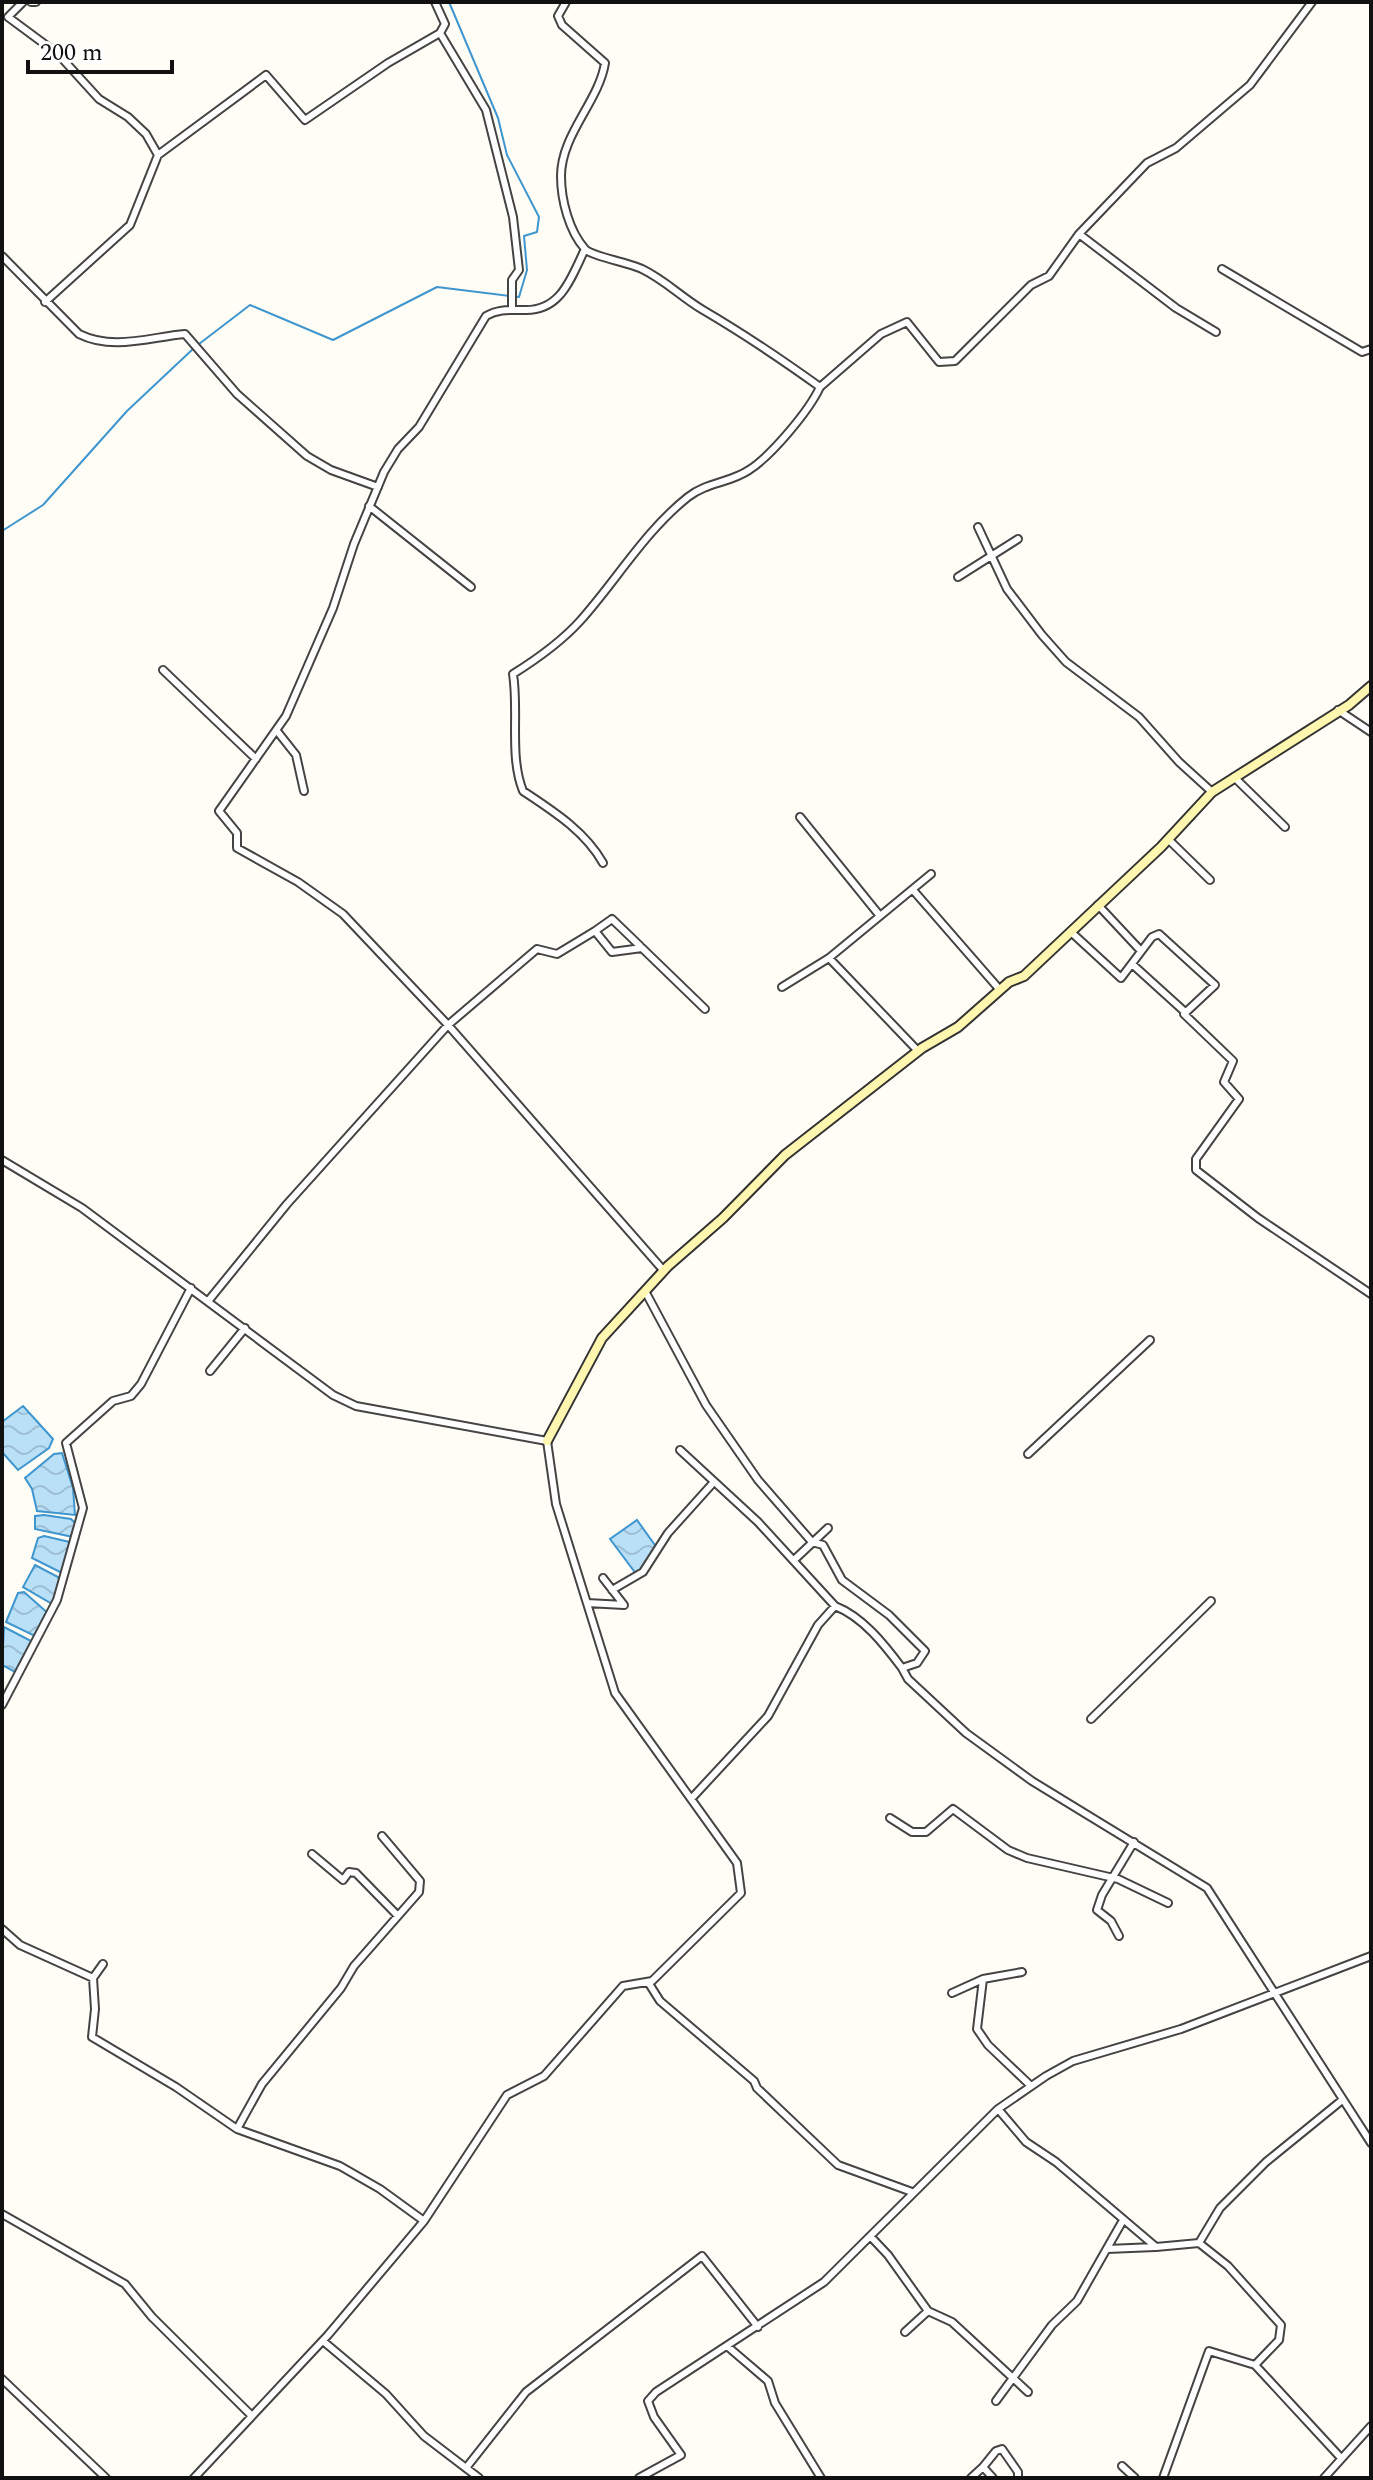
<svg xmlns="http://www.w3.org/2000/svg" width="1373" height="2480" viewBox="0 0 1373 2480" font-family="Spectral,serif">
	<defs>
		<pattern id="water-waves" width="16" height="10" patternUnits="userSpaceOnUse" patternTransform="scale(2)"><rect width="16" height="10" fill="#b9e0f7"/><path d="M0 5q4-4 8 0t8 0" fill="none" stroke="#9ebfd3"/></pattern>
	</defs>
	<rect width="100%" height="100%" fill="#fffdf5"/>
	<!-- water -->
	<path fill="url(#water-waves)" stroke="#3f96cf" stroke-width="2" d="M23 1406 53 1439 49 1448 18 1470 2 1452V1422Z
		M62 1453 73 1488 75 1515 37 1511 32 1489 25 1478 54 1454Z
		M44 1515 71 1519 75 1523 73 1537 35 1529V1516Z
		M637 1520 657 1548 637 1575 610 1539Z
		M44 1536 74 1543 64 1574 32 1558 38 1538Z
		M35 1565 58 1577 62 1584 54 1605 23 1587Z
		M24 1592 50 1615 37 1637 6 1622 18 1593Z
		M4 1627 33 1642 35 1649 17 1673 2 1665Z"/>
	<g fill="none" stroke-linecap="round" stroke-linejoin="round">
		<!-- stream -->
		<path stroke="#3f96cf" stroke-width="2" d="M199 344 250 305 333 340 437 287 519 297 527 270 524 236 537 232 539 217 507 155 498 118 449 2
			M2 531 43 505 127 411 194 348"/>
		<defs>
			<path id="street" d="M23 2 8 17 58 54 99 99 128 117 146 134 158 155 266 75 305 120 388 63 440 33 486 110 513 217 519 270 512 280V310
				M31 2H36
				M435 2 445 24 440 33
				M566 2 558 16 562 25 605 63C599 101 561 135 561 176 561 200 569 231 585 249 591 256 630 263 642 269 665 280 681 297 703 310 744 334 781 359 820 387L881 334 907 322 939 362 955 361 1031 285 1049 276 1079 234 1147 163 1176 148 1250 85 1312 2
				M1079 234 1176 308 1216 332
				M585 249C571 278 561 312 523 310 509 310 498 309 486 316L419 427 398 449 384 472 354 544 333 608 286 716 219 811 237 833V848L298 882 343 914 448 1025 537 949 557 954 595 931 612 952 642 948 705 1009
				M2 256 79 334C113 351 150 337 185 334L237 394 307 456 331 470 378 487
				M1222 269 1362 352 1371 349
				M45 302 130 225 158 155
				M369 506 471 587
				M978 527 1007 589 1042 635 1066 662 1139 717 1179 762 1212 792
				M958 577 1018 539
				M163 670 256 759
				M1338 710 1371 732
				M277 731 296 755 304 791
				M1234 777 1285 827
				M800 817 880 916
				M1168 839 1210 880
				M603 863C585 831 553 811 523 791 509 756 519 711 513 674 537 659 561 642 580 621 616 581 645 531 688 497 707 482 730 483 749 470 771 456 809 411 820 387
				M913 890 1000 990
				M1098 905 1141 951
				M595 931 612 919 640 946
				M1071 932 1121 978 1152 937 1159 934 1215 985 1184 1014 1233 1061 1224 1082 1239 1099 1196 1159V1170L1258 1218 1371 1294
				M829 958 918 1051
				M1132 964 1185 1012
				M782 987 829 958 931 874
				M2 1160 82 1208 333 1395 356 1406 547 1441 556 1504 615 1693 737 1863 741 1893 652 1981 623 1986 544 2076 507 2095 424 2221 328 2335 194 2478
				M645 1291 706 1405 758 1480 812 1542 823 1545 842 1580 889 1615 925 1651 917 1663 902 1668 908 1679 966 1733 1032 1781 1207 1888 1371 2143
				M209 1300 287 1204 448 1025 664 1271
				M210 1371 245 1328
				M680 1450 758 1522 835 1606C863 1617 884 1644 902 1668
				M1028 1454 1150 1340
				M794 1560 828 1528
				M612 1590 643 1572 668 1533 713 1483
				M587 1603 624 1605 603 1578
				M2 1705 57 1600 83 1508 66 1443 113 1401 131 1396 141 1384 191 1288
				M1091 1719 1211 1601
				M691 1799 768 1716 818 1625 835 1606
				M890 1818 912 1832H926L953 1809 1008 1850 1027 1858 1118 1879 1168 1903
				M312 1854 343 1880 349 1872 356 1873 398 1916
				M2 1929 20 1945 93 1978 95 2009 92 2037 176 2087 237 2129 340 2166 380 2189 424 2221
				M1119 1936 1111 1921 1097 1910 1102 1895 1134 1842
				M93 1978 103 1964
				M983 1979 977 2029 988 2045 1031 2086
				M648 1982 660 2001 754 2081 757 2088 838 2165 912 2192
				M952 1993 983 1979 1022 1972
				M998 2109 1026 2142 1056 2162 1156 2247 1199 2243 1228 2266 1281 2325 1279 2340 1255 2365 1341 2458
				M237 2129 262 2084 341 1988 354 1966 419 1892 420 1881 382 1836
				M2 2214 125 2284 152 2317 252 2416
				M871 2237 888 2255 928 2311 952 2322 1028 2392
				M1199 2243 1220 2208 1266 2162 1341 2101
				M1107 2249 1155 2247
				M905 2332 928 2311
				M323 2341 386 2394 424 2436 479 2478
				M727 2346 768 2381 775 2403 821 2478
				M2 2379 106 2478
				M996 2401 1052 2325 1077 2301 1122 2222
				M1122 2466 1135 2478
				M466 2468 526 2392 702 2256 758 2327
				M639 2478 681 2455 654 2417 648 2401 656 2392 824 2282 998 2109 1046 2076 1073 2061 1181 2029 1371 1956
				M971 2478 983 2467
				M993 2478 983 2467 996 2451 1002 2449 1018 2472V2478
				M1163 2478 1209 2351 1255 2365
				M1324 2478 1371 2426"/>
			<path id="secondary" d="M547 1441 602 1338 668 1266 723 1218 785 1155 922 1048 958 1027 1009 982 1024 976 1161 847 1212 792 1349 705 1371 686"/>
		</defs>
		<!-- street casing -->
		<use href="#street" stroke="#444" stroke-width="10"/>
		<!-- secondary casing -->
		<use href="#secondary" stroke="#333" stroke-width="12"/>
		<!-- street -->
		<use href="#street" stroke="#fff" stroke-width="6"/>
		<!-- secondary -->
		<use href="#secondary" stroke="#fff6b0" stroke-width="8"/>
	</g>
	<!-- border -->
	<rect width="1373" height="2480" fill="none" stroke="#111111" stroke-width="8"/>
	<!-- scale -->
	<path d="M28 60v12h144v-12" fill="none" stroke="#111111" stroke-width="4"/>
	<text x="40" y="60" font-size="24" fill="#111111" stroke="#ffffff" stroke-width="6" paint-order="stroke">200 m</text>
</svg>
